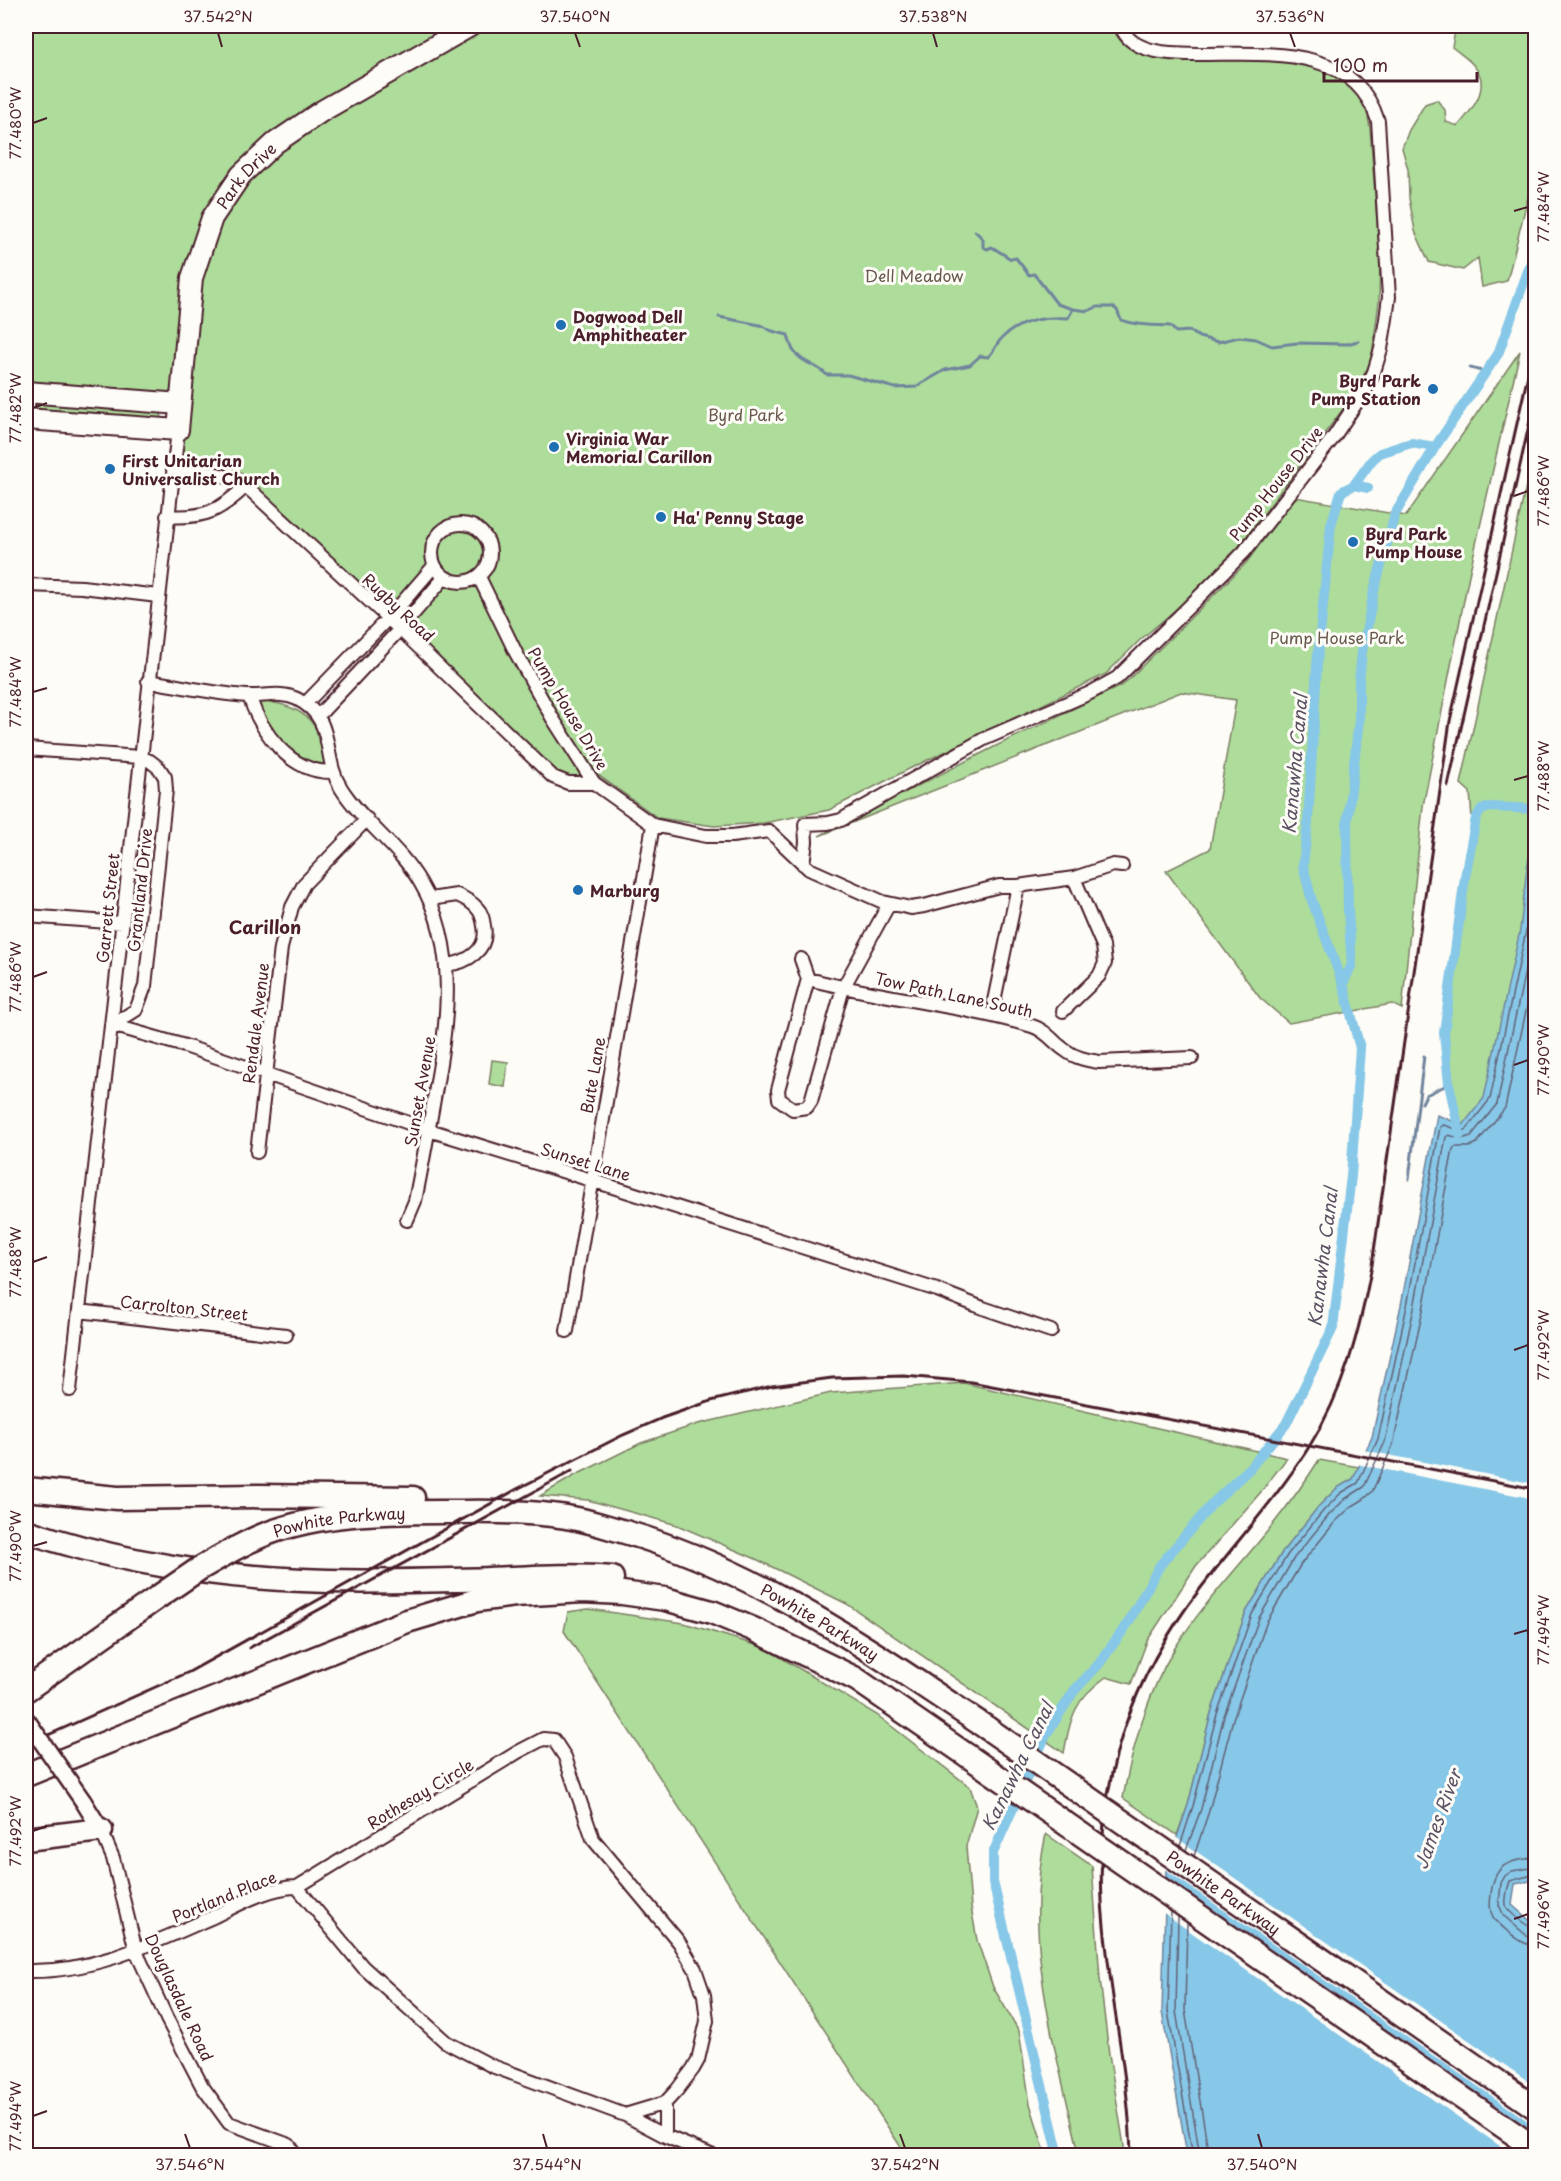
<svg xmlns="http://www.w3.org/2000/svg" width="1561" height="2181" viewBox="0 0 1561 2181" font-family="'Playpen Sans',sans-serif">
	<rect width="100%" height="100%" fill="#fdfcf7"/>
	<filter id="ink" filterUnits="userSpaceOnUse"><feTurbulence type="fractalNoise" baseFrequency=".0167" numOctaves="2"/><feDisplacementMap in="SourceGraphic" scale="12" xChannelSelector="R" yChannelSelector="G"/><feConvolveMatrix kernelMatrix="1 2 1 2 8 2 1 2 1" color-interpolation-filters="sRGB"/></filter>
	<g filter="url(#ink)">
		<!-- green -->
		<path fill="#aedc9b" stroke="#7c7e63" stroke-width="1.5" d="M26 26H1112C1118 43 1131 52 1148 56L1282 50 1306 53 1320 58 1346 76 1366 107 1370 128 1380 260 1379 302 1371 362 1350 400 1236 550 1187 600 1140 640 1106 674 907 770 829 810 764 823 714 826 658 818 598 775 578 778 557 772 238 470 178 462 183 397 26 382Z
			M1456 26H1535V169L1507 281 1482 287 1478 258 1463 270 1429 262 1415 231 1409 198 1408 169 1402 148 1409 130 1425 104 1437 100 1445 110 1446 122 1458 126C1470 112 1490 90 1477 70 1472 61 1460 54 1452 47Z
			M1520 351 1469 575 1423 806 1402 1009 1392 1004 1289 1023 1260 998 1166 871 1210 849 1236 700 1181 692 819 836 998 745 1123 685 1246 563 1295 497 1406 516Z
			M33 402 161 412 162 420 34 414 32 405Z
			M1535 444 1536 846 1498 1077 1461 1148 1446 1071 1444 1029 1462 895 1473 832 1470 792 1461 784Z
			M254 701C279 701 309 709 319 735 323 745 323 757 325 768L298 758 273 737Z
			M492 1060 508 1062 505 1087 489 1084Z
			M964 1383 1287 1458 1260 1493 1196 1566 1147 1641 1131 1684 1106 1677C1074 1700 1071 1716 1064 1753L847 1604 756 1559 677 1525 588 1500 540 1496 574 1476 641 1443 698 1424 831 1393Z
			M1319 1460 1359 1467 1353 1479 1337 1488 1319 1506 1283 1551 1246 1612 1211 1713 1188 1805 1177 1835 1123 1798C1133 1745 1147 1694 1175 1648 1203 1603 1241 1565 1274 1523 1290 1503 1305 1482 1319 1460Z
			M588 1609 684 1623 765 1648 877 1715 970 1787 977 1807 966 1846 971 1907 977 1940 993 1987 1019 2031 1030 2104 1046 2155H906L564 1631 568 1612Z
			M1046 1834 1092 1866 1100 1979 1109 2054 1124 2146V2155H1080L1078 2149C1055 2047 1022 1939 1046 1834Z"/>
		<!-- water -->
		<path fill="#87c7e7" stroke="#6f849c" stroke-width="1.5" d="M1535 830 1536 1880 1515 1884 1512 1905 1535 1925V2155H1187L1162 2012 1166 1869 1188 1805 1211 1713 1246 1612 1283 1551 1319 1506 1337 1488 1353 1479 1372 1437 1401 1305 1437 1115 1463 1125 1484 1098 1520 930 1527 867Z"/>
		<!-- pier -->
		<path fill="#fdfcf7" d="M1363 1450 1535 1484V1499L1356 1464Z
			M1174 1836 1535 2086V2126L1163 1868Z
			M1162 1874 1535 2132V2155H1513L1162 1912Z"/>
		<g fill="none" stroke-linecap="round" stroke-linejoin="round">
			<!-- shore -->
			<path stroke="#626276" stroke-width="1.5" d="M1180 1846 1193 1806 1217 1714 1252 1614 1288 1554 1324 1510 1341 1493 1358 1483 1378 1439 1407 1306 1440 1127 1444 1125 1461 1131 1466 1130 1490 1099 1526 931 1536 857
				M1186 1850 1201 1809 1224 1716 1259 1618 1294 1558 1329 1515 1345 1499 1364 1487 1385 1442 1414 1308 1446 1137 1449 1135 1461 1139 1471 1136 1497 1104 1533 933 1536 914
				M1194 1856 1209 1811 1233 1719 1267 1621 1301 1564 1336 1521 1351 1507 1364 1499 1372 1492 1393 1445 1423 1310 1453 1149 1455 1147H1469L1477 1143 1505 1108 1536 965
				M1536 1858C1507 1859 1494 1866 1491 1894 1490 1902 1489 1910 1493 1917 1498 1924 1505 1929 1511 1934 1519 1940 1525 1945 1536 1946
				M1536 1867 1512 1871 1505 1876 1501 1883 1499 1905 1504 1916 1526 1935 1536 1937
				M1536 1874 1510 1881C1508 1887 1505 1898 1506 1905 1507 1912 1529 1928 1536 1929
				M1171 1912 1168 2011 1193 2156
				M1178 1917 1176 2011 1200 2156
				M1187 1923 1185 2010 1209 2156"/>
			<!-- stream -->
			<path stroke="#6f849c" stroke-width="3" d="M975 231 983 239V247L987 249 992 247 1011 259 1016 258 1029 275 1034 274 1057 304 1073 309
				M719 317 760 325 772 331 788 335C789 339 791 346 793 350 800 362 817 365 827 375H848L895 388 916 387 945 370 970 365 980 356 988 357C994 352 996 344 1002 338 1021 320 1043 317 1068 318L1073 309 1088 311 1097 307H1113L1117 310 1121 320C1137 326 1153 325 1170 326L1176 332 1190 331 1199 337 1218 342 1239 337 1256 339 1272 346 1297 343 1347 344 1358 341
				M1470 368 1486 372
				M1422 1103 1426 1095 1449 1084
				M1409 1179 1424 1056"/>
			<!-- canal -->
			<path stroke="#87c7e7" stroke-width="10" d="M1354 485 1368 488
				M1343 984 1352 964 1348 911 1347 824 1359 720V682L1362 652 1374 591 1395 514 1435 447
				M1460 1135 1449 1084 1444 1033 1465 877 1476 818 1481 810 1490 807 1536 809
				M1059 2156 993 1882V1853L1046 1735 1074 1691 1099 1664 1128 1623 1160 1565 1212 1504 1250 1468 1286 1424 1333 1328 1351 1176 1360 1048 1343 984 1312 901 1303 865 1308 823 1317 665 1331 525 1341 492 1354 485 1372 460 1380 453 1411 443 1435 447 1498 354 1536 249"/>
			<defs>
				<path id="minor" d="M173 470C199 471 223 471 246 486L405 634 553 777 568 783H594
					M167 516C204 519 220 511 246 486
					M432 553a29 29 0 1 1 58 0a29 29 0 1 1-58 0Z
					M479 577 516 653 553 719 594 783 653 825 706 836H732L769 831 809 869 883 902 911 908 924 906 999 886H1018L1074 878 1113 865 1122 866
					M26 585 82 587 158 596
					M148 681C181 686 215 694 247 696 264 697 281 691 297 699 337 719 321 756 341 788 363 823 399 846 420 882 460 949 447 1025 434 1099 428 1133 422 1167 415 1201L407 1220
					M249 696C261 732 290 773 332 772
					M305 704 395 611 434 566
					M318 716 400 629 444 578
					M26 749 140 757 150 761 159 768 165 777 166 790 145 986 136 1010 112 1025
					M803 864 806 842 805 824 828 823 841 820 984 739 1090 693 1117 678 1244 552 1333 438 1367 387 1374 372 1381 349 1386 319 1389 297 1378 121C1341 0 1144 94 1121 26
					M430 899 457 895C464 898 472 902 477 908 482 913 483 919 484 926 489 950 467 963 446 965
					M889 904 843 988 811 1101 807 1107 793 1109 779 1099 778 1090 808 979C882 998 959 1005 1032 1026 1046 1030 1054 1043 1065 1050 1075 1058 1087 1060 1099 1062L1192 1058
					M26 916 122 923
					M801 959 808 979
					M994 1001 1018 886
					M1063 1011 1099 976 1105 963 1103 946 1074 878
					M112 1025 185 1046 429 1130 591 1180 937 1290 983 1308 1051 1331
					M257 1152 281 948 292 907 304 884 367 819
					M79 1311 286 1335
					M567 1331 653 825
					M70 1390 178 430
					M101 1830 113 1858 136 1951 167 2019 202 2086 229 2123 289 2145 297 2156
					M297 1887 518 1752 543 1739 554 1740 565 1757 593 1839 679 1942 695 1969 704 1995 707 2021 698 2060 693 2069 677 2090 665 2103 625 2115
					M297 1887 363 1967 446 2042 492 2066 625 2115 665 2136 713 2156
					M26 1971C94 1973 153 1943 215 1916 239 1904 269 1887 297 1887
					M665 2103V2136"/>
				<path id="tertiary" d="M26 411 28 392
					M83 1801 101 1830"/>
				<g id="primary">
					<path d="M26 392 180 404"/>
					<path id="s1" d="M26 419 178 430 192 278 212 218 241 175 275 143 322 111 470 26"/>
				</g>
				<g id="motorway">
					<path d="M26 1489 117 1498 258 1496 413 1498"/>
					<path d="M26 1531C115 1561 208 1576 302 1580 352 1583 403 1581 453 1580 506 1580 558 1573 612 1578"/>
					<path id="s2" d="M234 1549C244 1544 255 1538 266 1534 321 1513 383 1512 441 1512 486 1512 533 1510 577 1519 593 1522 610 1528 625 1532 760 1571 872 1652 987 1728"/>
					<path d="M26 1690 158 1597"/>
					<path d="M26 1775 407 1621 477 1600 515 1595 583 1591 622 1593 665 1599 712 1612 753 1629 856 1679 968 1756"/>
					<path d="M26 1839 101 1830"/>
				</g>
			</defs>
			<!-- minor casing -->
			<use href="#minor" stroke="#4a1f2b" stroke-width="16"/>
			<!-- tertiary casing -->
			<use href="#tertiary" stroke="#4a1f2b" stroke-width="20"/>
			<!-- primary casing -->
			<use href="#primary" stroke="#4a1f2b" stroke-width="24"/>
			<!-- motorway casing -->
			<use href="#motorway" stroke="#4a1f2b" stroke-width="27"/>
			<!-- minor -->
			<use href="#minor" stroke="#fdfcf7" stroke-width="12"/>
			<!-- tertiary -->
			<use href="#tertiary" stroke="#fdfcf7" stroke-width="15"/>
			<!-- primary -->
			<use href="#primary" stroke="#fdfcf7" stroke-width="20"/>
			<!-- motorway -->
			<use href="#motorway" stroke="#fdfcf7" stroke-width="22"/>
			<!-- rail -->
			<path stroke="#4a1f2b" stroke-width="3" d="M1448 786 1536 394
				M249 1648 572 1471
				M26 1745 189 1672 517 1489 623 1435 662 1418 711 1401 772 1386 832 1378 904 1376 971 1382 1536 1489
				M1131 2156C1129 2070 1107 1986 1102 1901 1099 1843 1106 1784 1124 1729 1141 1678 1168 1631 1200 1589 1236 1542 1277 1498 1309 1447 1344 1391 1360 1330 1372 1265L1450 721 1536 339"/>
			<defs>
				<path id="tertiary-bridge" d="M26 1719 83 1801"/>
				<g id="motorway-bridge">
					<path d="M158 1597 199 1569 234 1549"/>
					<path id="s3" d="M987 1728 1536 2108"/>
					<path d="M968 1756 1536 2149"/>
				</g>
			</defs>
			<!-- tertiary-bridge casing -->
			<use href="#tertiary-bridge" stroke="#4a1f2b" stroke-width="20" stroke-linecap="butt"/>
			<!-- motorway-bridge casing -->
			<use href="#motorway-bridge" stroke="#4a1f2b" stroke-width="27" stroke-linecap="butt"/>
			<!-- tertiary-bridge -->
			<use href="#tertiary-bridge" stroke="#fdfcf7" stroke-width="15"/>
			<!-- motorway-bridge -->
			<use href="#motorway-bridge" stroke="#fdfcf7" stroke-width="22"/>
		</g>
	</g>
	<!-- ticks -->
	<path fill="none" stroke="#4a1f2b" stroke-width="2" d="M218 33 222 47M575 33 580 47M933 33 937 47M1290 33 1295 47M33 123 47 118M1514 211 1528 207M33 408 47 403M1514 496 1528 491M33 692 47 688M1514 780 1528 776M33 977 47 972M1514 1065 1528 1060M33 1262 47 1257M1514 1350 1528 1345M33 1546 47 1542M1514 1634 1528 1630M33 1831 47 1826M1514 1919 1528 1914M33 2116 47 2111M185 2134 190 2148M543 2134 547 2148M900 2134 905 2148M1258 2134 1262 2148"/>
	<!-- markers -->
	<g fill="#1f6fb2" stroke="#fdfcf7" stroke-width="2">
		<circle cx="561" cy="325" r="6"/>
		<circle cx="1433" cy="389" r="6"/>
		<circle cx="554" cy="447" r="6"/>
		<circle cx="110" cy="469" r="6"/>
		<circle cx="661" cy="517" r="6"/>
		<circle cx="1353" cy="542" r="6"/>
		<circle cx="578" cy="890" r="6"/>
	</g>
	<g text-anchor="middle" dominant-baseline="central" stroke-width="6" stroke-linejoin="round" paint-order="stroke">
		<!-- street labels -->
		<g font-size="16" fill="#4a1f2b" stroke="#fdfcf7">
			<text stroke="none"><textPath href="#s1" startOffset="423">Park Drive</textPath></text>
			<text transform="translate(1275 483) rotate(-52)">Pump House Drive</text>
			<text transform="translate(399 607) rotate(43)">Rugby Road</text>
			<text transform="translate(569 708) rotate(59)">Pump House Drive</text>
			<text transform="translate(139 890) rotate(-84)">Grantland Drive</text>
			<text transform="translate(107 908) rotate(-84)">Garrett Street</text>
			<text transform="translate(954 994) rotate(12)">Tow Path Lane South</text>
			<text transform="translate(255 1023) rotate(-83)">Rendale Avenue</text>
			<text transform="translate(592 1075) rotate(-80)">Bute Lane</text>
			<text transform="translate(419 1091) rotate(-80)">Sunset Avenue</text>
			<text transform="translate(586 1161) rotate(17)">Sunset Lane</text>
			<text transform="translate(184 1307) rotate(6)">Carrolton Street</text>
			<text stroke="none"><textPath href="#s2" startOffset="110">Powhite Parkway</textPath></text>
			<text stroke="none"><textPath href="#s2" startOffset="614">Powhite Parkway</textPath></text>
			<text transform="translate(420 1793) rotate(-31)">Rothesay Circle</text>
			<text stroke="none"><textPath href="#s3" startOffset="288">Powhite Parkway</textPath></text>
			<text transform="translate(224 1896) rotate(-22)">Portland Place</text>
			<text transform="translate(180 1997) rotate(65)">Douglasdale Road</text>
		</g>
		<!-- park labels -->
		<g font-size="16" fill="#68584d" stroke="#fdfcf7">
			<text x="914" y="275">Dell Meadow</text>
			<text x="746" y="414">Byrd Park</text>
			<text x="1337" y="637">Pump House Park</text>
		</g>
		<!-- poi labels -->
		<g font-size="16" font-weight="bold" fill="#4a1f2b" stroke="#fdfcf7" text-anchor="start">
			<text x="573" y="316">Dogwood Dell<tspan x="573" dy="18">Amphitheater</tspan></text>
			<text x="1421" y="380" text-anchor="end">Byrd Park<tspan x="1421" dy="18">Pump Station</tspan></text>
			<text x="566" y="438">Virginia War<tspan x="566" dy="18">Memorial Carillon</tspan></text>
			<text x="122" y="460">First Unitarian<tspan x="122" dy="18">Universalist Church</tspan></text>
			<text x="673" y="517">Ha' Penny Stage</text>
			<text x="1365" y="533">Byrd Park<tspan x="1365" dy="18">Pump House</tspan></text>
			<text x="590" y="890">Marburg</text>
		</g>
		<!-- water labels -->
		<g font-size="18" font-style="italic" fill="#5c5163" stroke="#fdfcf7">
			<text transform="translate(1294 764) rotate(-85)">Kanawha Canal</text>
			<text transform="translate(1322 1257) rotate(-83)">Kanawha Canal</text>
			<text transform="translate(1017 1766) rotate(-64)">Kanawha Canal</text>
			<text transform="translate(1437 1819) rotate(-70)">James River</text>
		</g>
		<!-- neighbourhood labels -->
		<g font-size="18" font-weight="bold" fill="#4a1f2b" stroke="#fdfcf7">
			<text x="265" y="926">Carillon</text>
		</g>
	</g>
	<!-- margin -->
	<rect width="1561" height="2181" fill="none" stroke="#fdfcf7" stroke-width="66"/>
	<!-- scale -->
	<path d="M1324 72v9h153v-9" fill="none" stroke="#4a1f2b" stroke-width="3"/>
	<text x="1333" y="72" font-size="18" fill="#4a1f2b" stroke="#fdfcf7" stroke-width="4.5" paint-order="stroke">100 m</text>
	<rect x="33" y="33" width="1495" height="2115" fill="none" stroke="#4a1f2b" stroke-width="2"/>
	<g font-size="15" text-anchor="middle" fill="#4a1f2b">
		<text x="218" y="22">37.542°N</text>
		<text x="575" y="22">37.540°N</text>
		<text x="933" y="22">37.538°N</text>
		<text x="1290" y="22">37.536°N</text>
		<text transform="translate(16 123) rotate(-90)" y="5">77.480°W</text>
		<text transform="translate(1544 207) rotate(-90)" y="5">77.484°W</text>
		<text transform="translate(16 408) rotate(-90)" y="5">77.482°W</text>
		<text transform="translate(1544 491) rotate(-90)" y="5">77.486°W</text>
		<text transform="translate(16 692) rotate(-90)" y="5">77.484°W</text>
		<text transform="translate(1544 776) rotate(-90)" y="5">77.488°W</text>
		<text transform="translate(16 977) rotate(-90)" y="5">77.486°W</text>
		<text transform="translate(1544 1060) rotate(-90)" y="5">77.490°W</text>
		<text transform="translate(16 1262) rotate(-90)" y="5">77.488°W</text>
		<text transform="translate(1544 1345) rotate(-90)" y="5">77.492°W</text>
		<text transform="translate(16 1546) rotate(-90)" y="5">77.490°W</text>
		<text transform="translate(1544 1630) rotate(-90)" y="5">77.494°W</text>
		<text transform="translate(16 1831) rotate(-90)" y="5">77.492°W</text>
		<text transform="translate(1544 1914) rotate(-90)" y="5">77.496°W</text>
		<text transform="translate(16 2116) rotate(-90)" y="5">77.494°W</text>
		<text x="190" y="2170">37.546°N</text>
		<text x="547" y="2170">37.544°N</text>
		<text x="905" y="2170">37.542°N</text>
		<text x="1262" y="2170">37.540°N</text>
	</g>
</svg>
